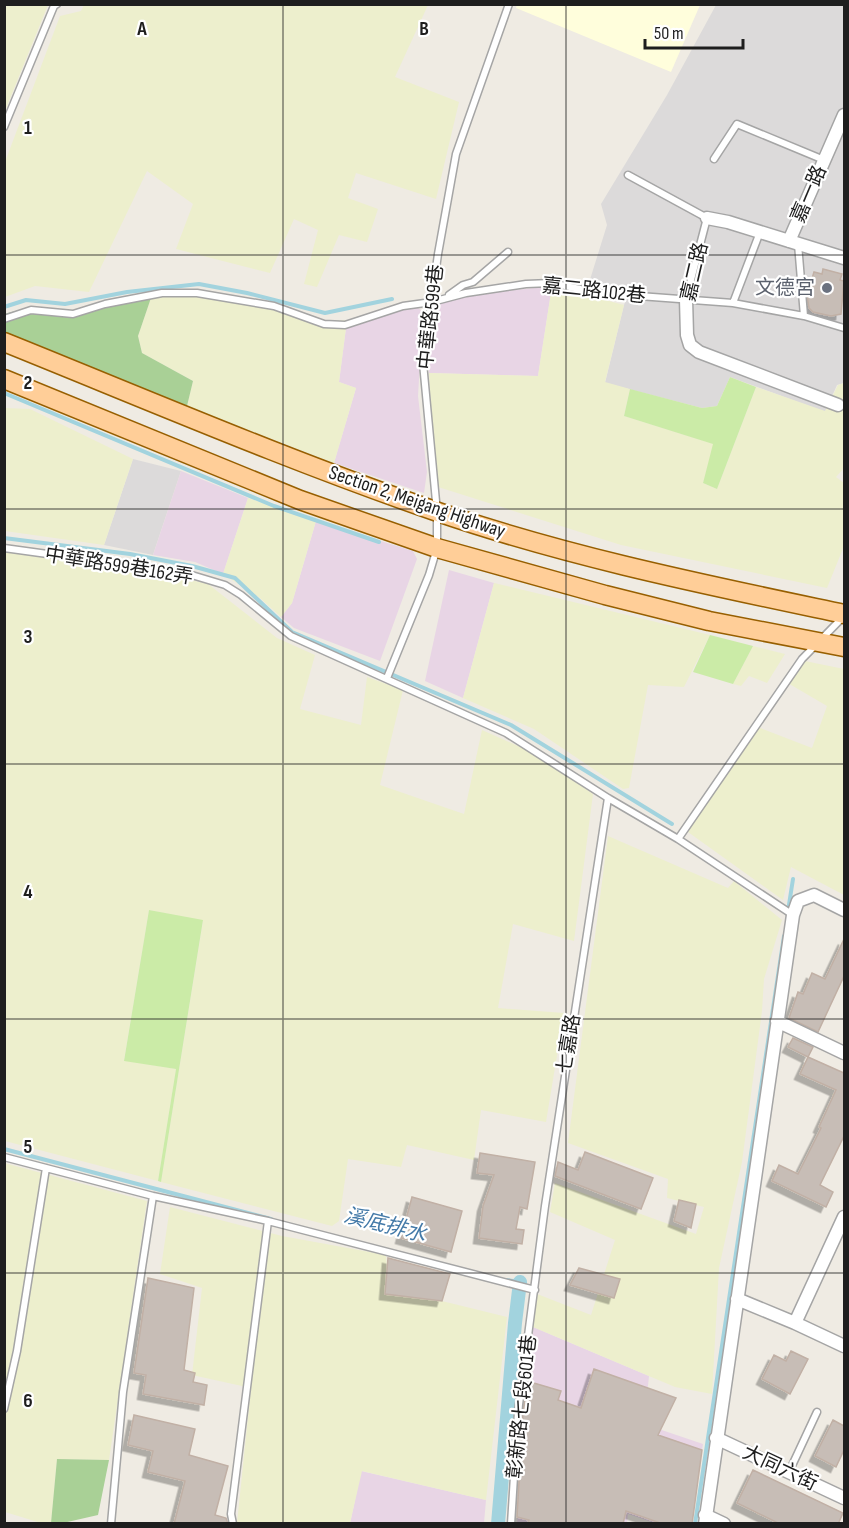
<svg xmlns="http://www.w3.org/2000/svg" width="849" height="1528" viewBox="0 0 849 1528" font-family="'Sofia Sans Condensed','Noto Sans TC',sans-serif">
	<defs>
		<filter id="shadow"><feDropShadow dx="-5.5" dy="5.5" stdDeviation="0" flood-color="#0004"/></filter>
	</defs>
	<rect width="100%" height="100%" fill="#efebe3"/>
	<!-- residential -->
	<path fill="#dcdada" d="M716 5H844V383L837 385 825 412 730 377 717 406 702 408 605 383 624 305 630 290 588 286 607 225 601 204 667 95Z
		M133 459 181 471 153 555 104 545Z"/>
	<!-- industrial -->
	<path fill="#e8d5e5" d="M552 286 538 376 429 373 434 305 443 298Z
		M409 304 417 307 423 312 418 396 427 472 424 493 334 463 356 388 339 382 347 320Z
		M181 471 248 498 223 574 195 562 153 555Z
		M316 521 413 551 417 559 380 661 294 628 281 617 292 603Z
		M449 570 494 583 463 698 425 681Z
		M533 1327 649 1376 644 1424 703 1444 690 1523H655L628 1514 627 1523 517 1524Z
		M361 1471 486 1500 484 1523 350 1524Z"/>
	<!-- education -->
	<path fill="#fffedc" d="M517 4H700V5L671 72 516 8Z"/>
	<!-- farmland -->
	<path fill="#edefcd" d="M5 4 48 5 5 111 4 5Z
		M84 5H428L395 77 459 102 436 199 356 173 348 198 378 209 367 242 339 235 317 287 304 284 318 230 294 219 270 273 176 249 193 204 147 171 89 292 35 286 5 297V162L60 16 81 11Z
		M552 286 624 305 605 382 630 389 624 416 714 444 703 483 717 489 756 387 825 411 838 385 844 383V468L836 477 844 483V546L827 588 621 545 435 486 429 373 538 376Z
		M153 292 242 298 311 319 330 321 347 320 339 382 356 388 334 463 187 406 193 381 142 353 138 336Z
		M5 408 30 409 133 459 104 545 5 531Z
		M248 498 316 521 292 603 281 617 260 598 223 574Z
		M4 552 186 579 208 584 277 638 315 655 300 709 361 725 367 677 403 690 380 785 464 814 482 730 538 755 593 794 574 941 513 924 498 1008 564 1013 546 1122 481 1110 474 1160 407 1145 401 1167 348 1159 339 1221 332 1226 161 1182 203 921 149 910 124 1060 176 1069 158 1181 5 1141Z
		M494 583 710 635 684 687 648 685 629 788 623 789 534 729 463 698Z
		M753 646 785 654 767 683 749 676 741 686 733 684Z
		M800 660 844 669V895L791 867 783 900 688 832 755 726 812 748 827 706 786 682Z
		M608 836 728 888 734 881 782 920 764 979 762 1011 742 1162 719 1268 712 1394 675 1387 533 1327 532 1292 591 1315 615 1240 550 1212 555 1183 696 1234 704 1207 667 1198 668 1179 568 1143Z
		M4 1163 147 1201 109 1460 57 1459 51 1523H41L5 1512Z
		M170 1207 282 1236 386 1255 389 1288 507 1317 486 1500 362 1471 350 1523H237L251 1388 192 1375 202 1288 160 1274Z"/>
	<!-- grass -->
	<path fill="#cbeba7" d="M730 377 756 387 717 489 703 483 713 444 624 416 630 389 702 408 717 406Z
		M710 635 753 646 733 684 693 672Z
		M149 910 203 920 161 1182 158 1181 176 1069 124 1061Z"/>
	<!-- forest -->
	<path fill="#a9d096" d="M153 292 138 336 142 353 193 381 187 406 5 337 4 314 23 309 65 312Z
		M57 1459 109 1460 98 1515 63 1523H51Z"/>
	<g fill="none" stroke-linecap="round" stroke-linejoin="round">
		<!-- stream -->
		<path stroke="#a2d3de" stroke-width="4" d="M4 307 26 300 65 304 127 292 199 284 247 293 325 313 392 299
			M4 393 274 506 379 542
			M4 538 130 554 192 566 235 578 292 632 511 725 672 824
			M788 911 793 879
			M4 1149 271 1219
			M507 1280 520 1282
			M695 1524 784 936"/>
		<!-- canal -->
		<path stroke="#a2d3de" stroke-width="14" d="M498 1524 515 1323 520 1282"/>
	</g>
	<!-- building -->
	<path fill="#c7bdb6" stroke="#c1b0a5" stroke-width="1.5" filter="url(#shadow)" d="M823 269 842 274 840 280 844 281 841 314 831 316 813 312 809 308 807 295 814 272 822 274Z
		M844 939V976L818 1032 789 1018 798 992 803 994 812 973 825 979Z
		M793 1038 813 1047 808 1057 788 1047Z
		M808 1057 844 1073V1136L820 1185 833 1192 826 1207 772 1181 779 1165 798 1174 821 1128 819 1127 836 1090 800 1074Z
		M585 1152 653 1178 641 1209 555 1176 558 1162 578 1170Z
		M480 1153 535 1162 527 1209 520 1207 516 1229 524 1230 522 1244 479 1238 483 1206 494 1175 477 1173Z
		M412 1197 462 1211 451 1252 401 1238Z
		M679 1200 696 1204 691 1228 674 1221Z
		M388 1258 450 1274 442 1301 385 1294Z
		M579 1268 620 1279 614 1298 570 1285Z
		M148 1278 194 1288 184 1370 195 1373 193 1382 207 1385 204 1405 143 1394 146 1375 134 1373Z
		M791 1351 808 1359 790 1394 762 1379 774 1355 786 1361Z
		M594 1369 676 1398 658 1435 702 1450 692 1524H663L626 1511 623 1524H528L529 1520 517 1517 523 1413 527 1381 561 1391 558 1400 581 1408Z
		M134 1415 195 1429 189 1455 228 1466 215 1515 226 1518 228 1524H174L185 1481 148 1472 153 1451 128 1445Z
		M833 1420 844 1426V1450L836 1467 815 1456Z
		M753 1470 843 1513 838 1524H780L737 1503Z"/>
	<g fill="none" stroke-linecap="round" stroke-linejoin="round">
		<defs>
			<path id="service" d="M4 127 54 6 57 4
				M714 159 737 124 824 160
				M628 175 707 218 686 299
				M798 244 804 316
				M449 295 463 285 473 282 508 252
				M733 303 760 232
				M4 319 31 310 73 314 105 304 162 293H197L274 306 324 324 345 325 403 306 432 302 466 293 526 284 551 283 599 293 733 303 804 316 844 328
				M4 548 185 573 225 585 241 595 291 636 506 733 608 798 678 839 793 915
				M387 678 429 575 437 548V512L423 363 438 254 456 154 509 4
				M678 839 802 659 844 616
				M4 1157 153 1196 268 1221 535 1290
				M4 1409 17 1351 46 1168
				M789 1472 817 1412
				M111 1524 123 1392 153 1196
				M233 1524 231 1514 268 1221
				M511 1524 518 1412 545 1206 608 798"/>
			<path id="minor" d="M707 218 728 222 844 258
				M789 241 844 115
				M686 299 687 335 690 345 699 352 838 405
				M777 1021 844 1053
				M737 1299 795 1323 844 1346
				M795 1323 844 1217
				M716 1438 844 1498
				M705 1515 724 1524
				M705 1524 793 915 798 901 814 895 844 910"/>
			<path id="primary" d="M4 342C148 400 290 461 435 511 568 557 707 585 844 614
				M4 379 300 500 437 548 605 595 709 621 844 647"/>
		</defs>
		<!-- service casing -->
		<use href="#service" stroke="#a5a5a5" stroke-width="9"/>
		<!-- minor casing -->
		<use href="#minor" stroke="#a5a5a5" stroke-width="15"/>
		<!-- primary casing -->
		<use href="#primary" stroke="#975f00" stroke-width="21"/>
		<!-- service -->
		<use href="#service" stroke="#fff" stroke-width="6"/>
		<!-- minor -->
		<use href="#minor" stroke="#fff" stroke-width="12"/>
		<!-- primary -->
		<use href="#primary" stroke="#ffce98" stroke-width="18"/>
	</g>
	<!-- grid -->
	<path fill="none" stroke="#1e1e1e" stroke-width="1.5" stroke-opacity="0.55" d="M283 4V1524M566 4V1524M4 255H844M4 509H844M4 764H844M4 1019H844M4 1273H844"/>
	<!-- markers -->
	<circle fill="#6b7280" stroke="#fff" stroke-width="2" cx="827" cy="288" r="6"/>
	<g text-anchor="middle" dominant-baseline="central" stroke-width="4.5" stroke-linejoin="round" paint-order="stroke">
		<!-- street labels -->
		<g font-size="20" fill="#1e1e1e" stroke="#fff">
			<text transform="translate(809 194) rotate(-67)">嘉一路</text>
			<text transform="translate(695 272) rotate(-77)">嘉二路</text>
			<text transform="translate(594 291) rotate(6)">嘉二路102巷</text>
			<text transform="translate(431 317) rotate(-84)">中華路599巷</text>
			<text transform="translate(417 502) rotate(19)">Section 2, Meigang Highway</text>
			<text transform="translate(119 566) rotate(9)">中華路599巷162弄</text>
			<text transform="translate(569 1044) rotate(-81)">七嘉路</text>
			<text transform="translate(522 1407) rotate(-84)">彰新路七段601巷</text>
			<text transform="translate(780 1468) rotate(25)">大同六街</text>
		</g>
		<!-- worship labels -->
		<g font-size="20" fill="#5b616d" stroke="#fff" text-anchor="end">
			<text x="815" y="288">文德宮</text>
		</g>
		<!-- water labels -->
		<g font-size="21" font-style="italic" fill="#447aa8" stroke="#fff">
			<text transform="translate(385 1225) rotate(14)">溪底排水</text>
		</g>
	</g>
	<g font-size="20" text-anchor="middle" font-weight="bold" fill="#1e1e1e" stroke="#fff" stroke-width="4.5" stroke-linejoin="round" paint-order="stroke">
		<text x="142" y="35">A</text>
		<text x="424" y="35">B</text>
		<text x="28" y="134">1</text>
		<text x="28" y="389">2</text>
		<text x="28" y="643">3</text>
		<text x="28" y="898">4</text>
		<text x="28" y="1153">5</text>
		<text x="28" y="1407">6</text>
	</g>
	<!-- border -->
	<rect width="849" height="1528" fill="none" stroke="#1e1e1e" stroke-width="12"/>
	<!-- scale -->
	<path d="M645 39v9h98v-9" fill="none" stroke="#1e1e1e" stroke-width="3"/>
	<text x="654" y="39" font-size="18" fill="#1e1e1e" stroke="#ffffff" stroke-width="4.5" paint-order="stroke">50 m</text>
</svg>
